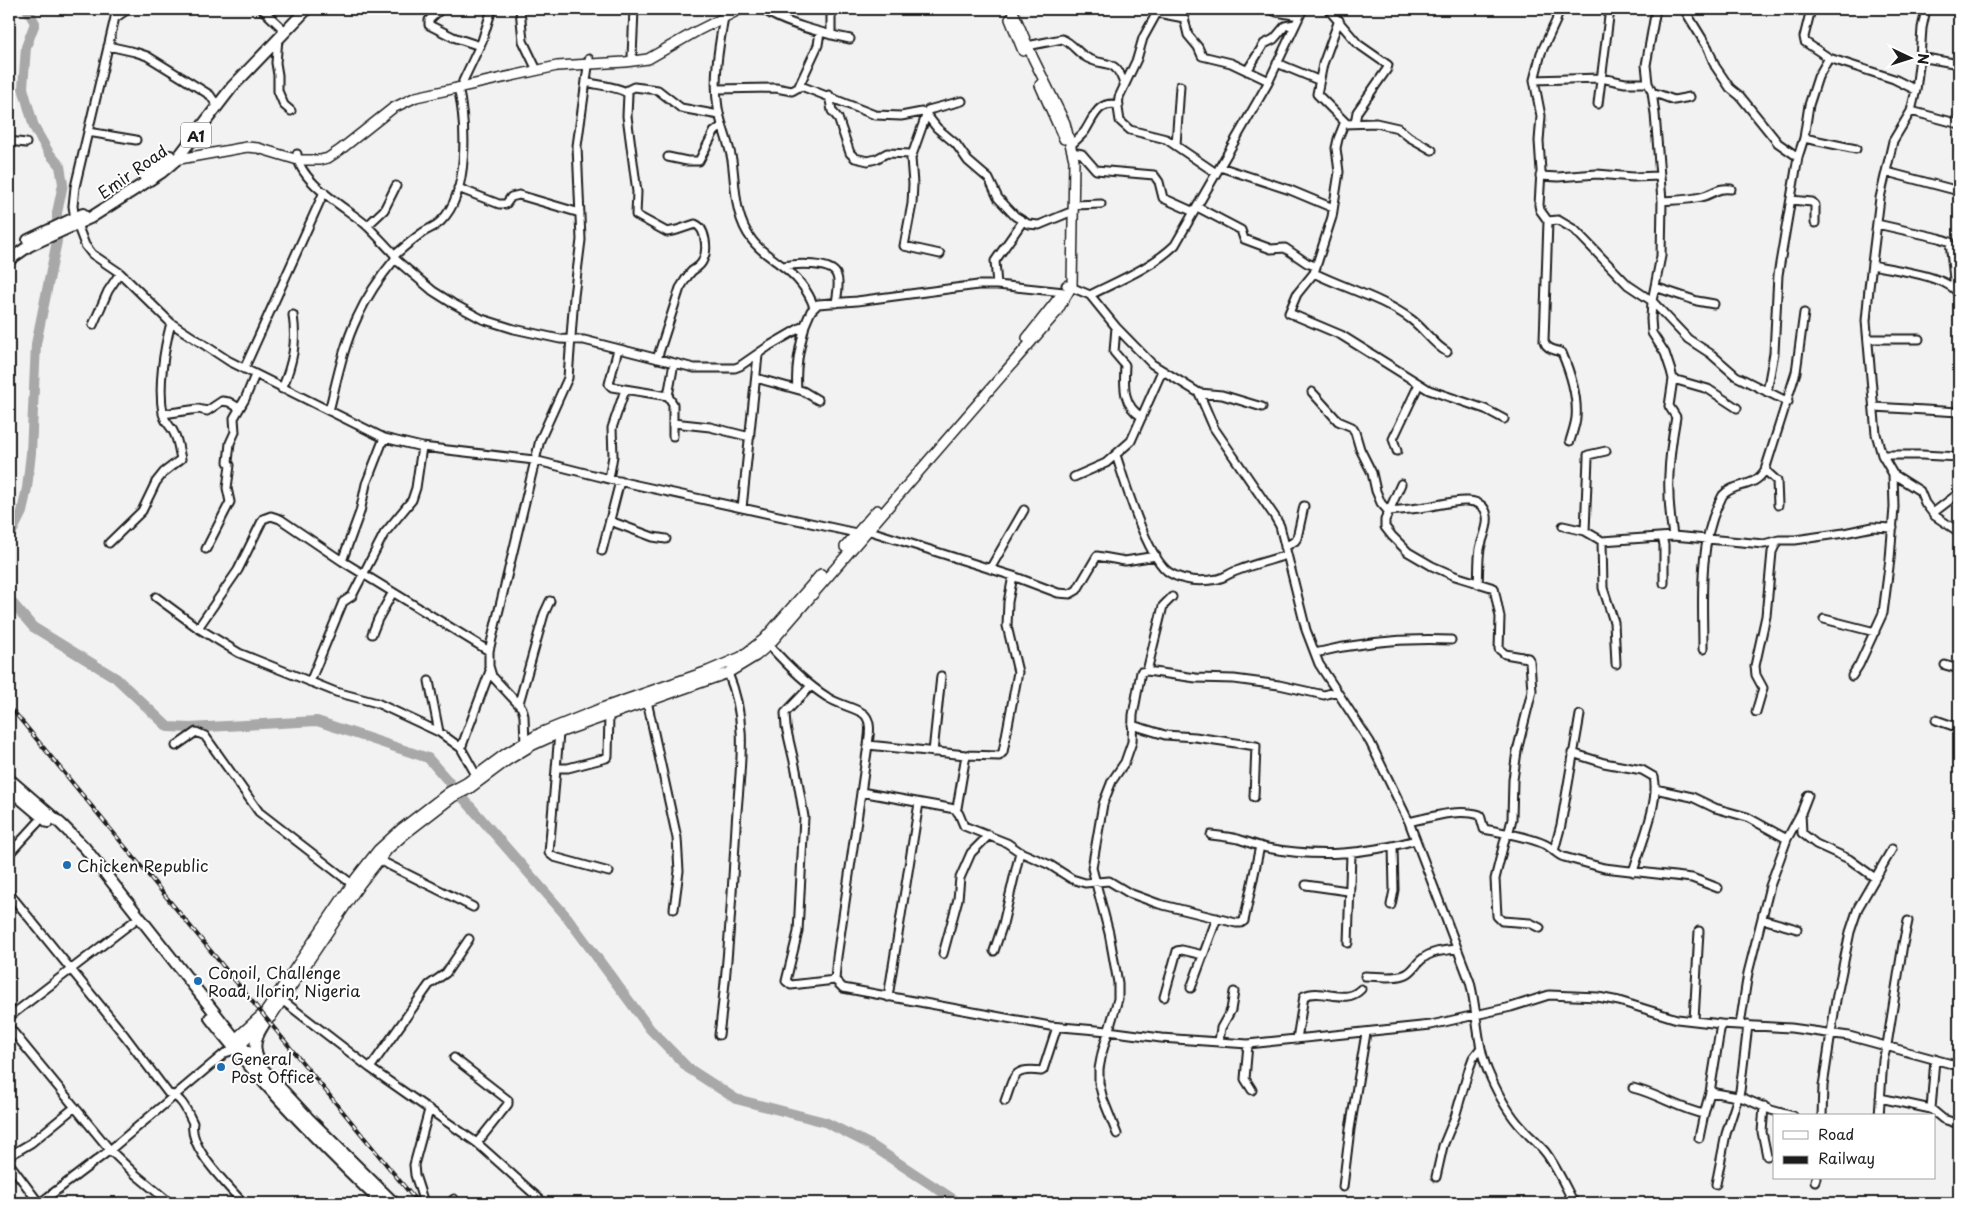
<svg xmlns="http://www.w3.org/2000/svg" width="1968" height="1212" viewBox="0 0 1968 1212" font-family="'Playpen Sans',sans-serif">
	<rect width="100%" height="100%" fill="#f2f2f2"/>
	<filter id="ink" filterUnits="userSpaceOnUse"><feTurbulence type="fractalNoise" baseFrequency=".02" numOctaves="2"/><feDisplacementMap in="SourceGraphic" scale="10" xChannelSelector="R" yChannelSelector="G"/><feConvolveMatrix kernelMatrix="1 2 1 2 8 2 1 2 1" color-interpolation-filters="sRGB"/></filter>
	<g filter="url(#ink)">
		<g fill="none" stroke-linecap="round" stroke-linejoin="round">
			<!-- river -->
			<path stroke="#a8a8a8" stroke-width="10" d="M9 538 22 512 27 488 31 453 36 344 57 241V213L63 184 60 166 49 153 34 127 23 88 26 47 35 23 27 9
				M9 599 33 627 116 678 168 727 190 728 317 721 428 758 567 917 650 1029 688 1068 736 1099 825 1122 871 1145 959 1203"/>
			<defs>
				<path id="minor" d="M117 9 75 187 73 206 75 219 85 245 92 254 120 273 171 323 229 361 384 438 422 447 534 460 609 479 861 534
					M262 9 281 27
					M441 9 429 20V25L453 37 480 46
					M520 9 523 41 535 66
					M763 9C782 23 826 34 850 39
					M1159 9 1143 38 1137 59 1119 97 1118 108 1120 121 1130 130 1166 139 1216 173
					M1269 9 1277 12 1299 16
					M1328 9 1358 44 1388 65 1387 69 1357 112 1355 123
					M1559 9 1556 21 1541 53 1534 80 1541 116 1539 141 1541 171 1539 205 1540 210 1548 221 1544 341C1547 350 1555 349 1562 353 1570 372 1578 397 1576 418 1575 426 1572 434 1570 441
					M1656 9 1646 65 1648 83 1652 92 1655 114 1662 201 1661 256 1652 301 1651 319 1652 333 1665 353 1671 371 1673 379 1669 406 1676 417C1668 461 1666 492 1673 536
					M1684 9 1708 48 1715 66 1730 88 1740 96 1778 143 1798 157
					M1811 9 1804 37 1805 42 1829 58 1894 79 1916 90
					M1158 13 1184 18 1188 35 1198 47 1202 56 1231 63 1269 81
					M724 17C719 46 713 78 718 108 721 126 729 143 732 160 736 189 734 216 752 240 760 251 771 257 781 265 795 275 808 290 814 307
					M115 18 128 9
					M1339 20 1323 64 1317 94 1346 123
					M831 35V9
					M278 38 276 63 278 75V91L284 105 291 111
					M108 46 135 52 147 56 210 95 214 101
					M1027 46 1062 39C1072 43 1076 51 1084 56 1103 69 1115 55 1124 84
					M632 57 634 9
					M1920 57 1959 64
					M1277 63 1318 80
					M1247 71 1264 44 1274 39 1285 26 1295 24
					M1534 80 1601 78 1625 83H1648
					M463 81 482 41 492 9
					M586 82C596 85 622 87 628 94L627 116 637 192 636 215 667 232 677 230 695 224C706 228 708 250 703 260 701 266 696 268 692 271 687 276 684 282 680 288L657 359
					M799 86 818 45 820 32
					M717 89 776 88 792 91 801 86 875 115 901 116 922 112 926 114 937 128 956 144 968 161 989 179 998 198 1015 216 1028 224 1039 225 1068 213
					M626 91 634 87 658 90 681 108 719 115
					M1652 92 1674 100 1690 97
					M829 95 832 111 838 118 850 153 855 158 868 161 876 159 887 153 911 154
					M1598 104 1610 9
					M1911 111 1959 124
					M88 132 136 140
					M1804 138 1856 149
					M9 141 26 143
					M1071 145C1076 140 1081 136 1085 131 1094 117 1098 100 1119 105
					M1176 145 1180 86
					M1432 150 1409 137 1398 128 1376 123 1344 124 1338 139 1336 148 1339 172 1332 217 1314 273 1297 294 1289 313 1341 335 1429 390 1485 409 1504 419
					M1072 152 1082 154 1096 170 1154 175 1159 182 1163 198 1194 212
					M297 154C299 182 345 207 365 224 376 234 385 245 395 255V259L433 291 452 303 482 319 514 329 560 339 584 340 694 368H735L740 366 769 346 805 325 811 311 818 304 857 301 978 285H997L1064 292
					M668 157 687 161H699L714 132 722 126
					M1220 167 1290 190 1333 208
					M1887 172 1959 191
					M1540 176 1558 177 1597 174 1633 177 1660 176
					M458 188 499 204H506L511 197 519 195 580 213
					M1791 200 1812 202 1815 205V223
					M1662 201C1675 200 1688 200 1701 197 1714 194 1717 187 1731 189
					M1074 205 1101 204
					M1197 207 1241 230 1244 239 1271 249 1285 248 1307 263 1315 266
					M1548 221 1558 220 1575 230 1628 285 1652 301 1688 339 1711 354 1736 376 1788 402
					M1877 224 1939 238 1950 242 1955 288
					M367 226 384 210 396 186
					M940 254 904 246 912 204 913 184 911 158 928 110 962 101
					M395 255C403 248 412 240 422 233 428 229 435 227 441 221 470 193 466 123 458 87
					M1872 265C1894 270 1946 275 1959 294
					M783 266C794 264 833 261 837 276 840 284 837 295 836 303
					M1314 273C1346 289 1383 298 1412 320 1425 330 1433 344 1447 352
					M997 285 995 261 1023 221
					M1066 285 1090 295 1116 327 1152 364 1199 393 1214 428 1275 517 1280 526 1306 630 1319 664 1370 742 1409 822 1470 982C1478 1013 1476 1046 1490 1076 1498 1094 1508 1113 1522 1128 1529 1136 1539 1144 1546 1153 1557 1168 1565 1186 1574 1203
					M1655 287 1697 301 1714 304
					M1090 295C1120 280 1151 268 1175 245L1268 83 1303 9
					M93 325 108 291 120 273
					M1116 327 1114 352 1125 365C1124 385 1122 405 1142 417
					M1868 339H1919
					M618 349 609 384 612 387 668 396 674 363
					M244 369 324 192
					M756 378 803 391 818 400
					M1673 379 1708 389 1737 408
					M282 389C293 362 297 343 293 315
					M797 389C795 367 800 347 805 325
					M1312 392 1338 421 1352 427 1355 432 1360 449 1372 473 1376 491 1381 503 1388 511C1401 510 1414 509 1426 507 1442 505 1483 490 1487 516 1489 527 1482 538 1480 549 1478 560 1479 573 1478 584
					M1767 392 1774 353 1778 275 1798 157 1804 138 1809 105 1818 77 1829 58
					M1199 393 1222 395 1262 407
					M668 396 673 404V436
					M1874 407 1959 412
					M329 411C337 380 343 347 357 318 367 296 380 277 395 259
					M163 414 198 409 207 411 222 401 229 402 239 408
					M673 423 710 427 750 437
					M1397 451 1393 439 1419 384
					M1116 455C1125 482 1147 559 1170 573 1185 582 1201 582 1218 579 1226 577 1231 572 1239 570 1254 564 1271 560 1287 555
					M1882 455H1922L1959 457
					M1765 470 1777 481 1778 505
					M1893 474 1920 491 1925 503 1935 516 1959 532
					M1074 477 1106 463 1131 441 1162 371
					M609 479 613 456 612 428 625 390
					M1401 484 1385 520V527L1392 536 1408 552 1432 566 1455 576 1494 588 1500 617 1499 649 1505 654 1528 658 1530 661 1532 691 1517 751 1513 780 1512 819 1508 835
					M742 508 758 355
					M1933 513 1959 493
					M610 521 653 537 666 539
					M1563 526 1585 531 1602 541 1673 536 1764 544 1779 540H1795L1844 533 1873 527 1893 528
					M867 530 1013 576 1058 593 1070 594 1077 590 1097 556 1125 561 1156 556
					M1585 531 1588 458V455L1606 451
					M1662 537 1664 545V583
					M1602 541 1603 588 1614 622 1616 664
					M109 543 142 511 156 482 164 472 181 459C179 451 178 440 174 433 171 425 165 424 163 413 158 386 164 349 171 323
					M1285 547 1295 541 1297 538 1304 506
					M206 549 230 502 227 488 230 465 228 462 230 443 235 432 234 418 245 399 255 375
					M602 551 620 481
					M342 561 360 512 366 484 384 438
					M990 569 1024 510
					M156 597 198 628 239 653 336 692 377 703 439 732
					M1824 619 1875 632
					M198 628 238 570 263 519 271 516 280 519 342 561 489 651
					M372 634 378 619 393 592
					M769 645C786 664 805 683 827 697 836 704 860 709 865 715 872 723 869 736 868 745L837 957 835 980 843 988 1050 1026 1108 1031 1161 1038 1248 1044 1431 1025 1511 1007 1549 995 1598 997 1619 1001 1677 1019 1721 1024 1791 1028 1849 1036 1959 1066
					M1703 649C1703 603 1698 548 1718 505 1720 502 1721 498 1723 495 1735 482 1754 489 1765 470L1796 372 1804 313
					M1315 653C1360 642 1406 638 1451 640
					M1945 665 1959 669
					M1147 671 1163 606 1172 597
					M1852 676 1859 665 1883 613 1890 559 1894 507 1893 474 1882 455 1876 434 1866 321 1869 288 1880 198 1893 141 1911 111 1916 90 1920 57 1922 28 1926 9
					M429 681 439 732 461 748
					M310 682 343 602 352 596 384 534 412 500 416 488 422 447
					M811 686 785 713 786 727 796 770 804 817 798 932 786 981 791 985 835 980
					M647 701 677 838 679 871 674 909
					M519 703 544 614 550 601
					M1756 712 1763 688 1756 675 1755 666 1766 616 1772 552 1777 541
					M1936 720 1959 728
					M1132 725 1165 735 1195 737 1256 746 1254 797
					M559 733 549 853 554 857 609 872
					M525 745 524 716 522 708 492 676 489 666V651L540 440 568 378 574 296 581 240 577 146 589 59
					M868 745 966 755 999 756 1003 752 1018 672 1007 626 1008 602 1013 576
					M176 746 196 732 205 736 259 812 352 884
					M933 752 941 676
					M1572 753 1604 763 1642 770 1654 777C1660 802 1640 847 1633 872
					M556 768H568L606 758 608 756 609 715
					M476 775 461 748 490 671
					M1655 789 1692 797 1715 808 1747 817 1787 839
					M861 792 955 809 957 808 966 755
					M955 809 959 814 964 826 1007 843 1020 852 1050 865 1072 879 1085 883 1109 881 1129 893 1159 904 1236 923H1241L1244 921 1260 846
					M1801 813 1802 833 1816 844 1849 859 1875 878
					M1409 822C1431 817 1458 808 1480 815L1484 829C1504 833 1526 836 1544 844 1552 847 1556 855 1564 857L1604 868 1692 878 1718 888
					M1211 835C1220 836 1229 837 1238 839 1248 842 1257 846 1267 848 1319 858 1366 854 1416 840
					M1506 835 1495 879 1497 916 1502 921 1530 923 1540 928
					M1554 851 1561 825 1580 715
					M9 854 43 817
					M379 860 473 907
					M1306 885 1348 891
					M9 893 125 1036 168 1093C182 1097 187 1111 193 1123 188 1148 227 1184 242 1202
					M1391 905 1394 890 1393 846
					M1762 919 1797 929
					M1348 943 1351 854
					M994 951 1003 924 1020 852
					M943 954 958 899 960 878 971 853 989 835
					M1365 976C1377 976 1392 979 1404 975 1413 972 1414 966 1421 960 1430 951 1446 950 1457 949
					M1191 988 1217 918
					M888 997 919 803
					M1164 997 1177 951 1182 950 1203 955
					M282 1000 370 1068 477 1143 544 1203
					M9 1017 134 921
					M1694 1020 1699 931
					M1740 1025 1748 973 1770 886 1787 839 1801 813 1808 795
					M9 1027 110 1150 135 1174 170 1203
					M719 1035C728 966 732 896 736 826 739 772 750 725 728 673
					M1297 1039 1304 996C1322 987 1345 1006 1361 989
					M1219 1041 1221 1028 1231 1010 1234 992
					M1248 1044 1245 1079 1252 1090
					M454 1058 508 1100V1104L477 1143
					M370 1068 429 985 446 973 469 939
					M1633 1088C1658 1094 1679 1109 1704 1114
					M1710 1092 1743 1098 1771 1110 1793 1116
					M1880 1098 1931 1109 1943 1119 1959 1124
					M1005 1101C1014 1077 1012 1067 1041 1071L1043 1070 1057 1027
					M1764 1106 1762 1132 1767 1156
					M1931 1109 1935 1059
					M1822 1116 1823 1086 1836 1000 1850 932 1858 908 1892 849
					M1879 1116 1883 1060 1887 1045 1903 944 1908 921
					M1117 1134 1103 1099 1099 1083V1069L1102 1053 1118 999V983L1109 933 1092 868 1103 804 1112 781 1125 762 1132 742 1133 715 1141 672 1147 671 1196 678 1234 679 1279 685 1324 695 1337 691
					M1699 1138 1704 1114 1710 1092 1721 1024
					M9 1156 31 1143 75 1107
					M9 1163 39 1203
					M1436 1177 1443 1146 1455 1117 1469 1069 1473 1058 1480 1049
					M1815 1181 1816 1178
					M1716 1184 1726 1134 1740 1091 1748 1025
					M1343 1187 1350 1129 1366 1033
					M40 1203 110 1150 225 1053 235 1050
					M424 1203 415 1175 414 1165 429 1110
					M450 1203 454 1199"/>
				<path id="major" d="M1010 19 1023 51
					M1040 85 1064 139
					M174 160 247 147 258 148 298 160H320L328 158 340 150 393 108 416 97 557 66 625 62 648 59 697 31 741 9
					M1027 338 1061 295
					M845 547 877 510
					M232 1042 266 1011 356 878 378 850 401 829 449 792 466 783 505 754 540 733 602 708 708 671 741 657 764 639 821 574
					M237 1048 271 1017 360 884 388 849 405 834 453 797 469 789 508 760 531 746 564 731 728 673 756 656 769 645 1056 313 1072 286 1074 160 1065 123 1033 58 1012 9"/>
				<path id="highway" d="M144 176 170 156
					M28 240 83 214
					M9 260 29 246 90 218 162 172 176 160 232 87 307 9
					M9 779 61 824 85 848 237 1041 308 1118 394 1203
					M9 789 48 822
					M210 1018C262 1085 321 1145 382 1203
					M259 1061C252 1047 256 1036 264 1024"/>
			</defs>
			<!-- minor casing -->
			<use href="#minor" stroke="#1c1c1c" stroke-width="11"/>
			<!-- major casing -->
			<use href="#major" stroke="#1c1c1c" stroke-width="12"/>
			<!-- highway casing -->
			<use href="#highway" stroke="#1c1c1c" stroke-width="14"/>
			<!-- minor -->
			<use href="#minor" stroke="#fff" stroke-width="7"/>
			<!-- major -->
			<use href="#major" stroke="#fff" stroke-width="9"/>
			<!-- highway -->
			<use href="#highway" stroke="#fff" stroke-width="10"/>
			<defs>
				<path id="rail" d="M9 709 15 713 418 1203"/>
			</defs>
			<!-- rail casing -->
			<use href="#rail" stroke="#1c1c1c" stroke-width="4"/>
			<!-- rail -->
			<use href="#rail" stroke="#fff" stroke-width="2" stroke-dasharray="5.5" stroke-linecap="butt"/>
		</g>
	</g>
	<!-- markers -->
	<g fill="#1f6fb2" stroke="#fff" stroke-width="2">
		<circle cx="67" cy="865" r="5"/>
		<circle cx="198" cy="981" r="5"/>
		<circle cx="221" cy="1067" r="5"/>
	</g>
	<g text-anchor="middle" dominant-baseline="central" stroke-width="4" stroke-linejoin="round" paint-order="stroke">
		<!-- shield labels -->
		<rect fill="#fff" stroke="#606060" stroke-width="1" x="181" y="122.5" width="30" height="25" rx="4"/>
		<g font-size="15" font-weight="bold" fill="#1c1c1c">
			<text x="196" y="135">A1</text>
		</g>
		<!-- street labels -->
		<g font-size="16" fill="#1c1c1c" stroke="#fff">
			<text transform="translate(132 171) rotate(-35)">Emir Road</text>
		</g>
		<!-- poi labels -->
		<g font-size="16" fill="#1c1c1c" stroke="#fff" text-anchor="start">
			<text x="77" y="865">Chicken Republic</text>
			<text x="208" y="972">Conoil, Challenge<tspan x="208" dy="18">Road, Ilorin, Nigeria</tspan></text>
			<text x="231" y="1058">General<tspan x="231" dy="18">Post Office</tspan></text>
		</g>
	</g>
	<!-- margin -->
	<rect width="1968" height="1212" fill="none" stroke="#fff" stroke-width="30"/>
	<rect x="15" y="15" width="1938" height="1182" fill="none" stroke="#1c1c1c" stroke-width="2" filter="url(#ink)"/>
	<!-- legend -->
	<rect x="1773" y="1114" width="162" height="65" fill="#ffffff" stroke="#a4a4a4"/>
	<rect x="1783" y="1131" width="25" height="8" fill="#ffffff" stroke="#a4a4a4"/>
	<text x="1818" y="1140" font-size="15" fill="#1c1c1c">Road</text>
	<rect x="1783" y="1156" width="25" height="8" fill="#1c1c1c" stroke="#a4a4a4"/>
	<text x="1818" y="1164" font-size="15" fill="#1c1c1c">Railway</text>
	<!-- north arrow -->
	<g transform="translate(1910 58) rotate(94)" stroke="#ffffff" stroke-width="4" paint-order="stroke">
	<path d="M0-4L9 19L0 12L-9 19Z" fill="#1c1c1c"/>
	<text y="-8" font-size="14" font-weight="bold" text-anchor="middle" fill="#1c1c1c">N</text>
	</g>
</svg>
